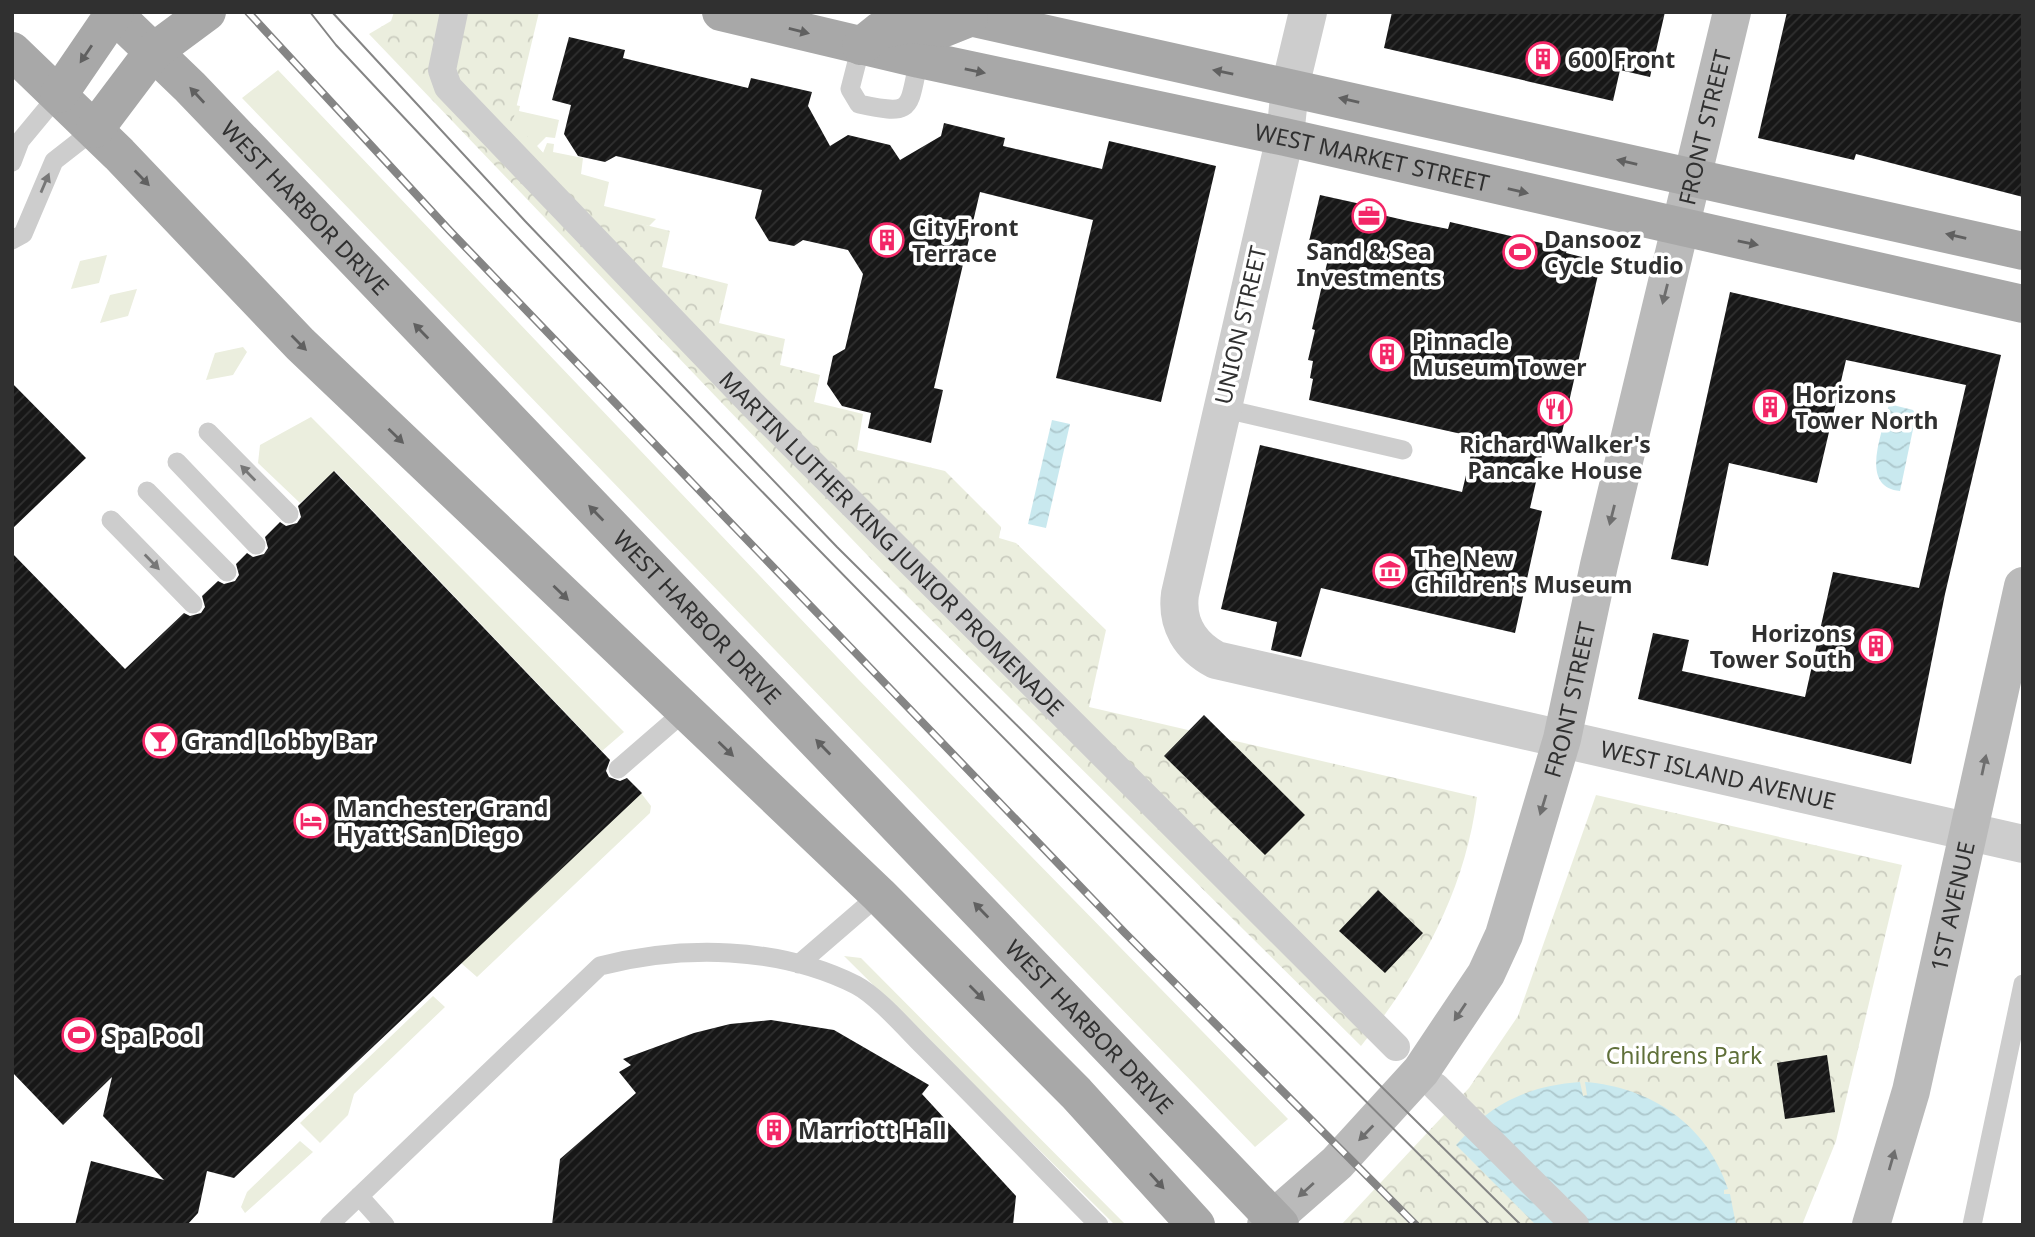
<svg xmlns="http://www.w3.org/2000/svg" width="2035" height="1237" viewBox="0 0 2035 1237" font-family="'Noto Sans',sans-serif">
	<defs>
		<pattern id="forest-crowns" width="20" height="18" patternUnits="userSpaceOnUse" patternTransform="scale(1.75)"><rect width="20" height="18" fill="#ebeede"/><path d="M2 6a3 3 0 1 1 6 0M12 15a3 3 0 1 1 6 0" fill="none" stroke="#caccbf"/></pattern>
		<pattern id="water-waves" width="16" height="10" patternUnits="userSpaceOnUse" patternTransform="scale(1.75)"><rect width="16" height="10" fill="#c9e9ef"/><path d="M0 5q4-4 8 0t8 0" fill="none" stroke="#adc8cd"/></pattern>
		<pattern id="building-hatch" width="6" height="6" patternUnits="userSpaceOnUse" patternTransform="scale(1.75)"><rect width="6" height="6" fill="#171717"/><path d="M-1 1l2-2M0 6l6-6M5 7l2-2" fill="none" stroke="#303030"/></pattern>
	</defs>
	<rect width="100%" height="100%" fill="#fff"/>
	<!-- green -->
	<path fill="#ebeede" d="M278 70 857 678 1288 1119 1255 1147 242 98Z
		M475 97 520 106 519 111 559 120 555 138 546 137 537 146 543 153 547 143 554 144 553 152 583 158 581 174 609 182 604 206 656 219 649 226 627 221 623 251Z
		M107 255 99 283 71 289 80 261Z
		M137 289 128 316 100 323 110 295Z
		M243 347 247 352 233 375 206 380 215 353Z
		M311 417 624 732 602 751 335 471 300 503 258 463 260 445Z
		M641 793 651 806 650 813 477 977 461 963Z
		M844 956 861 958 1126 1225H1115Z
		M433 996 445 1007 354 1094 348 1115 320 1143 300 1123Z
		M300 1141 313 1152 245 1213 241 1207 247 1192Z"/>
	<!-- forest -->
	<path fill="url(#forest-crowns)" d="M394 12H539L513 121 601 214 670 231 662 267 728 284 719 323 785 339 780 365 820 375 814 402 863 414 857 450 945 471 1001 527 999 538 1016 543 1106 630 1089 707 1477 797C1465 892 1420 972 1361 1046L893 582 369 34 391 21Z
		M1596 795 1902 865 1836 1141 1802 1225H1341L1469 1088 1518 1016Z"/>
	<!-- water -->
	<path fill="url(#water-waves)" d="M1889 404 1913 410 1916 415 1900 491C1858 487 1883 432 1889 404Z
		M1052 420 1070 424 1046 528 1028 524Z
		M1580 1082 1583 1096 1587 1095 1585 1082C1651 1087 1707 1125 1728 1189L1724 1190V1194H1730L1736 1225H1588L1482 1118C1513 1094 1542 1085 1580 1082Z
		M1471 1129 1565 1225H1536L1456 1145Z"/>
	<!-- building -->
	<path fill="url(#building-hatch)" d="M1392 12H1665L1650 77 1620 70 1613 101 1384 48Z
		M1787 12H2023V197L1856 154 1854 160 1758 138Z
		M569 37 625 50 623 58 748 88 751 78 812 92 808 106 830 146 848 135 890 145 900 160 941 136 944 123 1005 138 1003 146 1102 169 1109 141 1216 166 1161 402 1056 378 1093 220 980 192 934 388 943 390 931 443 868 428 871 413 842 406 827 384 833 356 845 349 863 274 848 250 803 240 794 246 769 241 755 218 762 190 616 156 605 162 578 156 564 134 571 105 552 100Z
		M1320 195 1379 208 1378 214 1408 221 1448 229 1450 222 1567 249 1566 253 1594 260 1593 264 1600 266 1558 450 1544 447 1530 508 1542 511 1515 633 1321 588 1301 657 1271 650 1277 622 1221 609 1260 445 1462 492 1475 437 1309 400 1313 379 1310 378 1313 361 1308 360 1315 330 1312 329 1328 259 1306 254Z
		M1730 292 2001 355 1945 594 1911 764 1638 699 1653 633 1689 640 1682 671 1805 697 1833 572 1919 588 1966 385 1846 360 1817 483 1729 463 1708 566 1671 559Z
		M12 383 86 458 12 529Z
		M334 471 610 760 606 771 609 777 620 781 627 778 642 793 234 1178 207 1171 198 1213 187 1225H75L91 1161 164 1180 103 1116 112 1077 63 1125 12 1072V553L125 669 184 613 190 616 201 613 205 607 202 596 218 581 224 584 235 581 239 575 236 564 247 553 253 557 264 554 268 548 265 537 280 522 286 526 297 523 301 517 298 506Z
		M1204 715 1305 815 1265 855 1164 756Z
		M1378 890 1423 933 1385 973 1339 931Z
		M771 1020 834 1030 929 1085 922 1094 1016 1196 1013 1225H552L560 1159 636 1093 619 1072 631 1065 623 1059 694 1033 730 1024Z
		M1827 1055 1835 1112 1785 1119 1777 1063Z"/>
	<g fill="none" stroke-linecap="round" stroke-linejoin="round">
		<!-- service -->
		<path stroke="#cdcdcd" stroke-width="19" d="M861 46 850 89 859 104C914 116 908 110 919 59
			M12 162 20 141 59 94
			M12 240 23 234 54 161 95 129
			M1221 408 1403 450
			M208 432 289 514
			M177 462 256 545
			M147 491 227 572
			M111 520 193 604
			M618 769 685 711
			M799 964 879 895
			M359 1196 385 1225
			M329 1225 600 966C683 945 778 946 856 985 877 996 905 1028 923 1046 982 1105 1040 1165 1099 1225
			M1972 1225 2023 984"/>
		<!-- pedestrian -->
		<g stroke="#cdcdcd" stroke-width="28">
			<path id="s1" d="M454 12 442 70 448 87 754 406 1396 1047"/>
			<path d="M1436 1087 1575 1225"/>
		</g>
		<!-- tertiary -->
		<path stroke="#cdcdcd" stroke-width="38" id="s2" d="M1308 12 1290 87 1285 137 1180 594C1176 624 1190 646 1216 660L2023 844"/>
		<!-- secondary -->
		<g stroke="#bababa" stroke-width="38">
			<path id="s3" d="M1266 1225 1337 1163 1421 1071 1486 974 1504 935 1562 739 1599 565 1732 12"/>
			<path id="s4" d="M1871 1225 1911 1091 2023 586"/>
		</g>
		<!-- primary -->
		<g stroke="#a8a8a8" stroke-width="38">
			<path id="s5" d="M112 12 190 87 1280 1225"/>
			<path id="s6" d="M721 12 919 59 1285 137 2023 304"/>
			<path d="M947 12 2023 251"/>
			<path d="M861 46 881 30 910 24 944 28 969 18"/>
			<path d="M12 51 119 154 300 344 879 895 1076 1093 1196 1225"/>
			<path d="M59 94 115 12"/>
			<path d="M95 129 153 52 207 12"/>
		</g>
		<!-- tram -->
		<path stroke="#858585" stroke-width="2" d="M310 12 336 45C712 448 1100 837 1490 1225
			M332 12 525 221 837 547 1521 1225"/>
		<defs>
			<path id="rail" d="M248 12 450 231 1125 933 1416 1225"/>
		</defs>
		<!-- rail casing -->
		<use href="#rail" stroke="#858585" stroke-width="8"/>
		<!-- rail -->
		<use href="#rail" stroke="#fff" stroke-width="5" stroke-dasharray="16" stroke-linecap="butt"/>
	</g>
	<!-- one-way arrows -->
	<defs><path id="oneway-solid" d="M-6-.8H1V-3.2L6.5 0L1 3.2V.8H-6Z" transform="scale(1.75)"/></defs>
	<g fill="#606060">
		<use href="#oneway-solid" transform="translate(799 31) rotate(14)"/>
		<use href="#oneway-solid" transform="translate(86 54) rotate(124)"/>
		<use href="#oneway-solid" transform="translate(975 71) rotate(12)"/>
		<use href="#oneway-solid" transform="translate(1223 72) rotate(-168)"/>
		<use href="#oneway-solid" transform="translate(197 95) rotate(-133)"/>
		<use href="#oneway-solid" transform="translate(1349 100) rotate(-167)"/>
		<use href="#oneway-solid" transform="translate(1627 162) rotate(-167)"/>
		<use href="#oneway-solid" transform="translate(142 178) rotate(46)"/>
		<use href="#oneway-solid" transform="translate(1518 191) rotate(13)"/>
		<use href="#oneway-solid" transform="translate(1956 236) rotate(-167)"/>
		<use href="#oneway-solid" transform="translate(1748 243) rotate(12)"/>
		<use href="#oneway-solid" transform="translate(421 331) rotate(-134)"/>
		<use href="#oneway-solid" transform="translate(299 343) rotate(45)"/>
		<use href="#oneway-solid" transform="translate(396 436) rotate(44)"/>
		<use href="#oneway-solid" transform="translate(596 513) rotate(-134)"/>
		<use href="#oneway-solid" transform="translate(561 593) rotate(44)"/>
		<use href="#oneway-solid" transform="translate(823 747) rotate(-134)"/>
		<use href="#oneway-solid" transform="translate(726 749) rotate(44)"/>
		<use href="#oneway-solid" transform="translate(981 910) rotate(-134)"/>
		<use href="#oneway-solid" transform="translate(977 993) rotate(45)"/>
		<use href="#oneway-solid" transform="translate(1157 1181) rotate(48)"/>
	</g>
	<g fill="#777">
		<use href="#oneway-solid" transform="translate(45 183) rotate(-67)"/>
		<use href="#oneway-solid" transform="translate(248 473) rotate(-134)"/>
		<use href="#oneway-solid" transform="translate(152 562) rotate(46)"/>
	</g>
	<g fill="#6e6e6e">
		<use href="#oneway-solid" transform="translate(1665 294) rotate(104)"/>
		<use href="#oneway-solid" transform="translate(1612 515) rotate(104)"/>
		<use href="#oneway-solid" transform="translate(1984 765) rotate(-78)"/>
		<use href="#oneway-solid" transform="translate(1543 805) rotate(107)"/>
		<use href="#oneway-solid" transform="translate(1460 1012) rotate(124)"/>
		<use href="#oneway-solid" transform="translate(1366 1133) rotate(134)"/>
		<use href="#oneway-solid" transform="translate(1892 1160) rotate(-74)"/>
		<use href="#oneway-solid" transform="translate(1306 1190) rotate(138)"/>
	</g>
	<!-- icons -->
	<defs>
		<symbol id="building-ring" viewBox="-11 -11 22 22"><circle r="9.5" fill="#fff" stroke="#f32767" stroke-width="1.5"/><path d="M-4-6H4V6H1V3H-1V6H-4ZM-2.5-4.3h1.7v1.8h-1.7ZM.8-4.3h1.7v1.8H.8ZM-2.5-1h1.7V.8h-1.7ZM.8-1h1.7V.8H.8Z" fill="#f32767"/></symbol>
		<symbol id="office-ring" viewBox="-11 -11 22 22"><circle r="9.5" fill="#fff" stroke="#f32767" stroke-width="1.5"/><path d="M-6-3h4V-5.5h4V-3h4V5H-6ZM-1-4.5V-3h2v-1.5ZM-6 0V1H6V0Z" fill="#f32767"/></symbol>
		<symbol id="stadium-ring" viewBox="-11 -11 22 22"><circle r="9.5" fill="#fff" stroke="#f32767" stroke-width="1.5"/><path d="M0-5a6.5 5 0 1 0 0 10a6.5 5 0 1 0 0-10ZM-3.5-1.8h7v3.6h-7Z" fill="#f32767"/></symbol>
		<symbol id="restaurant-ring" viewBox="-11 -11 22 22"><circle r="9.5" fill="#fff" stroke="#f32767" stroke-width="1.5"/><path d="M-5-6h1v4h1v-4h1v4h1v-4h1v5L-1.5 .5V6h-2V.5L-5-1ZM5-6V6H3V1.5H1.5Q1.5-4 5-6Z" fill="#f32767"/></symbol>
		<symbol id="museum-ring" viewBox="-11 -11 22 22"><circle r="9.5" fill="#fff" stroke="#f32767" stroke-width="1.5"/><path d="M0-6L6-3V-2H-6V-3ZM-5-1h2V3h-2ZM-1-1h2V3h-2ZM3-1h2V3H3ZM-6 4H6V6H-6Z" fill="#f32767"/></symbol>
		<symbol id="bar-ring" viewBox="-11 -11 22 22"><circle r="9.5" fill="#fff" stroke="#f32767" stroke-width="1.5"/><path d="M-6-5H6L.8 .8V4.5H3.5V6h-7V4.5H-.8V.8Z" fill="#f32767"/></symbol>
		<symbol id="hotel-ring" viewBox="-11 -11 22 22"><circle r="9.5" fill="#fff" stroke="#f32767" stroke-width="1.5"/><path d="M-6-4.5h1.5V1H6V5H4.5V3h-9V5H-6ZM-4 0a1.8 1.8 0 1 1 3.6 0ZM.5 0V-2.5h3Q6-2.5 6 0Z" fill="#f32767"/></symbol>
	</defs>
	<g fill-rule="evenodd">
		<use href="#building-ring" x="1524" y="40" width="38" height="38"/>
		<use href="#office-ring" x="1350" y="197" width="38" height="38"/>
		<use href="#building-ring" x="868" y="221" width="38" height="38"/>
		<use href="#stadium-ring" x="1501" y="233" width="38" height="38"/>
		<use href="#building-ring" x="1368" y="335" width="38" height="38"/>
		<use href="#building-ring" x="1751" y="388" width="38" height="38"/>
		<use href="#restaurant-ring" x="1536" y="390" width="38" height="38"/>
		<use href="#museum-ring" x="1371" y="552" width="38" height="38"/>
		<use href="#building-ring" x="1857" y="627" width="38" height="38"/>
		<use href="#bar-ring" x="141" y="722" width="38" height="38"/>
		<use href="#hotel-ring" x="292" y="802" width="38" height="38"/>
		<use href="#stadium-ring" x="60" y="1016" width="38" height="38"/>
		<use href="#building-ring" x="755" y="1111" width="38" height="38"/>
	</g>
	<g text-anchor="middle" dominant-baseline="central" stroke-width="7" stroke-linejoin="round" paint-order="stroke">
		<!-- poi labels -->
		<g font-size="23" font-weight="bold" fill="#303030" stroke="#fff" text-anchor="start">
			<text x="1568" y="59">600 Front</text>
			<text x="912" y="227">CityFront<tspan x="912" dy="26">Terrace</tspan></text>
			<text x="1544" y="239">Dansooz<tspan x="1544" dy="26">Cycle Studio</tspan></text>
			<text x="1369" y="251" text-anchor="middle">Sand &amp; Sea<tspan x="1369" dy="26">Investments</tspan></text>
			<text x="1412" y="341">Pinnacle<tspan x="1412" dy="26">Museum Tower</tspan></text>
			<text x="1795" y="394">Horizons<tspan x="1795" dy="26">Tower North</tspan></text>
			<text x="1555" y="444" text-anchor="middle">Richard Walker's<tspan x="1555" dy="26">Pancake House</tspan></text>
			<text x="1414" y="558">The New<tspan x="1414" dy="26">Children's Museum</tspan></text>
			<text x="1852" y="633" text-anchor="end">Horizons<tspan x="1852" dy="26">Tower South</tspan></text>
			<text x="184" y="741">Grand Lobby Bar</text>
			<text x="336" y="808">Manchester Grand<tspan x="336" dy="26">Hyatt San Diego</tspan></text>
			<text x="104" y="1035">Spa Pool</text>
			<text x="798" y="1130">Marriott Hall</text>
		</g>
		<!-- street labels -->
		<g font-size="23" fill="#303030" stroke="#fff">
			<text stroke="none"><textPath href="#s3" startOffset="1211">FRONT STREET</textPath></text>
			<text stroke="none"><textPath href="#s6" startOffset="667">WEST MARKET STREET</textPath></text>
			<text stroke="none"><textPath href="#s5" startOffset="275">WEST HARBOR DRIVE</textPath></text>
			<text transform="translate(1240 325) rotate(-77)">UNION STREET</text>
			<text stroke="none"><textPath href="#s1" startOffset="714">MARTIN LUTHER KING JUNIOR PROMENADE</textPath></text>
			<text stroke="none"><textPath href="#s5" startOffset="842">WEST HARBOR DRIVE</textPath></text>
			<text stroke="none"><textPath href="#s3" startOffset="623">FRONT STREET</textPath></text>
			<text stroke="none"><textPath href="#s2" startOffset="1192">WEST ISLAND AVENUE</textPath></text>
			<text stroke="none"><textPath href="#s4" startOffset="329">1ST AVENUE</textPath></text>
			<text stroke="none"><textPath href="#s5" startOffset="1409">WEST HARBOR DRIVE</textPath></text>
		</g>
		<!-- park labels -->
		<g font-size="23" fill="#60703a" stroke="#fff">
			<text x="1684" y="1055">Childrens Park</text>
		</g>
	</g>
	<!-- border -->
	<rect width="2035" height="1237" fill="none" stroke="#303030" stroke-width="28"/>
</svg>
